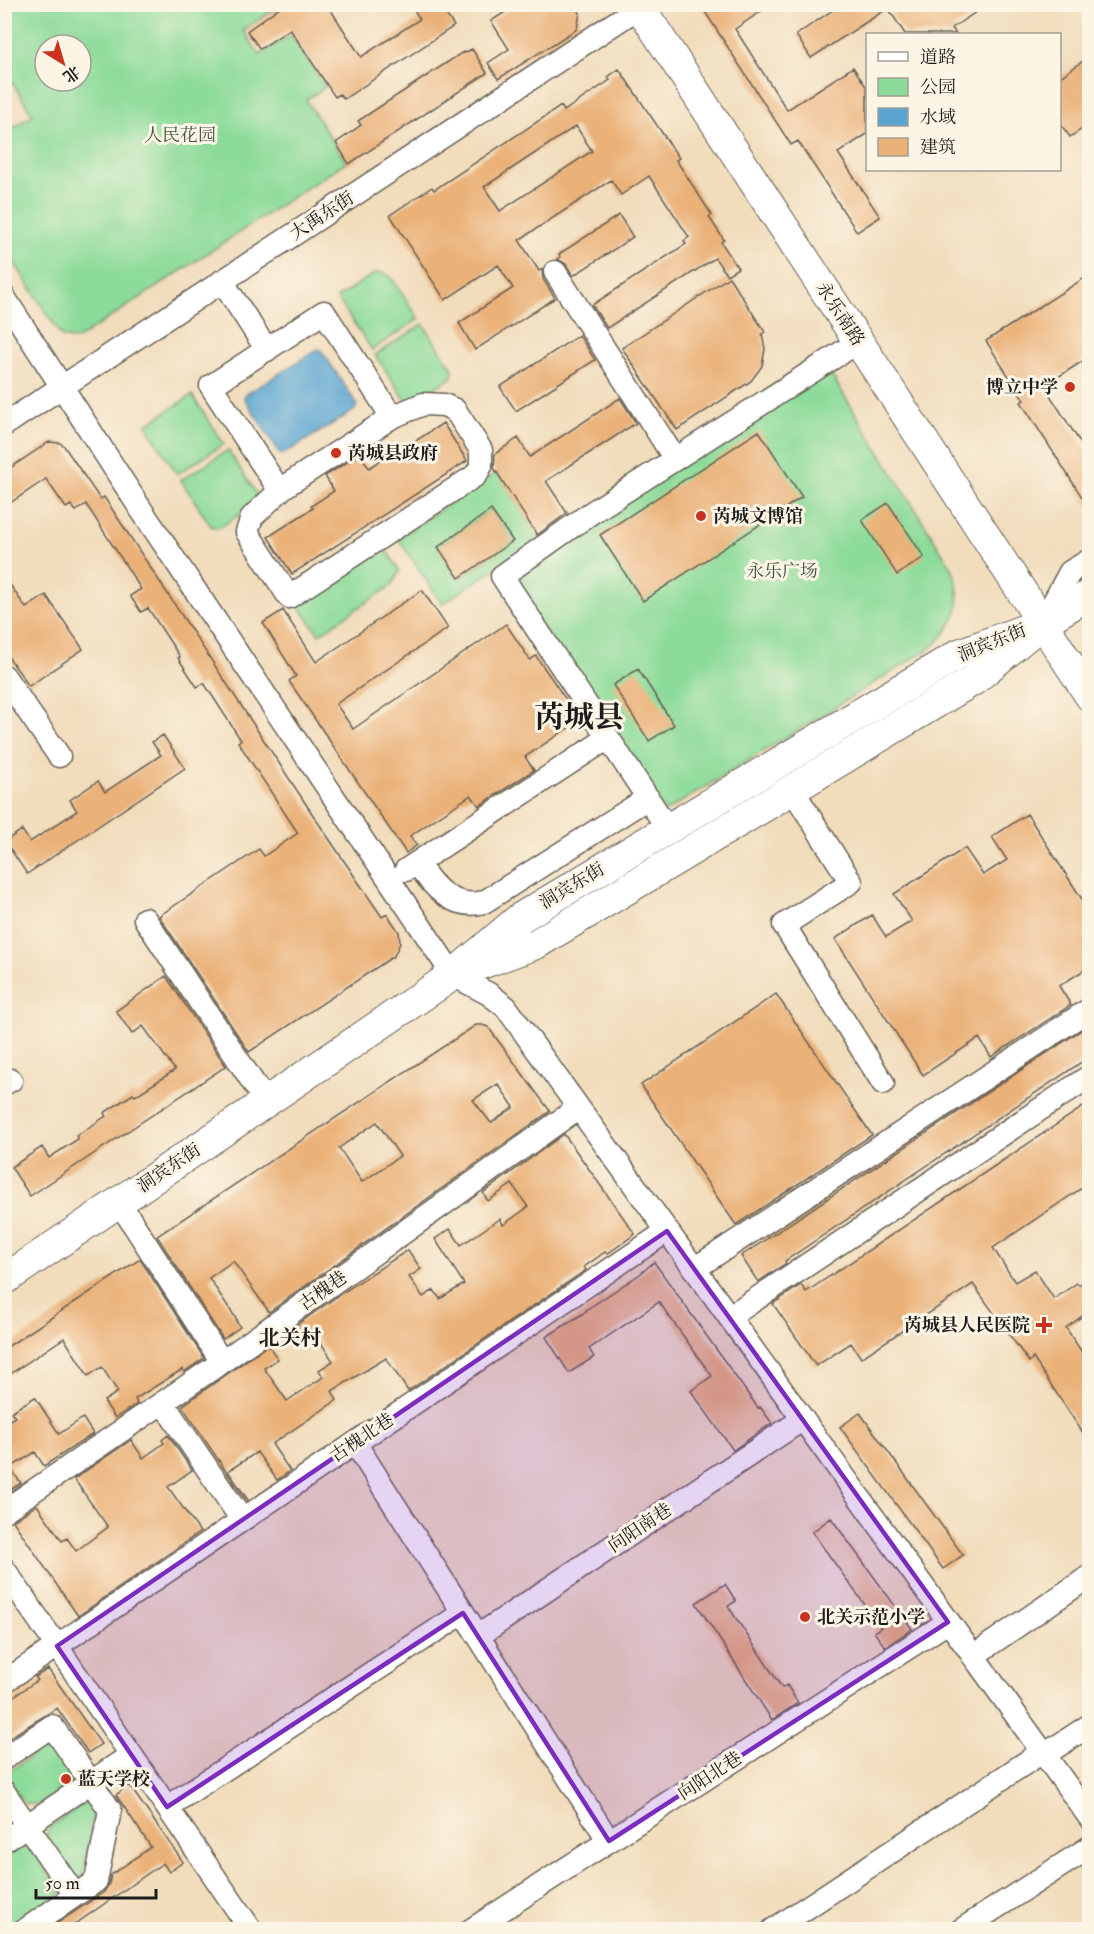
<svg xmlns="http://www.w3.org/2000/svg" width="1094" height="1934" viewBox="0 0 1094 1934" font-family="'IM FELL Double Pica','Noto Serif SC',serif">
	<rect width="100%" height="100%" fill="#fcf5e5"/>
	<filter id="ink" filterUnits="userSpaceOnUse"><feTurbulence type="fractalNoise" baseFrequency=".0167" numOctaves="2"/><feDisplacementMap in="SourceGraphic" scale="12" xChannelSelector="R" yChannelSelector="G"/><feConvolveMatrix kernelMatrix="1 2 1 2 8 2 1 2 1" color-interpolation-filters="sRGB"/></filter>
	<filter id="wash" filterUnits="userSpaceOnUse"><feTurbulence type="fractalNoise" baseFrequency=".008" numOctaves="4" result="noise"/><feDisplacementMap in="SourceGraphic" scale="24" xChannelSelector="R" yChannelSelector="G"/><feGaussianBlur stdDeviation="1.35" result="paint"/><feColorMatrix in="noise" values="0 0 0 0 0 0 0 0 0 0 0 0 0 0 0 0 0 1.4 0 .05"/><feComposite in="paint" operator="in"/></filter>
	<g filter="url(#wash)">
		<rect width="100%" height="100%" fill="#f1dcbb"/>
		<!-- green -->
		<path fill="#8ddb9a" stroke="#547c5b" stroke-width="1.5" fill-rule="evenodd" d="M5 4 281 5 243 30 260 55 291 35 325 87 306 100 346 162 76 340 62 337 5 248V133L33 115 6 73 13 68 5 54ZM45 45H81V81H45Z
			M375 273H384L391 277 419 319 372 350 337 298Z
			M423 324 453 369 452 377 414 402H407L375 355Z
			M827 368 952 568C965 604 959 618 934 646L665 812 509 577Z
			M192 395 224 444 177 474 146 425Z
			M228 450 258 496 256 504 219 528 211 526 181 480Z
			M497 472 540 539 442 604 398 538ZM491 510 512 541 460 578 438 547Z
			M385 548 400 571 391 586 319 634 298 605 299 598Z
			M50 1743 75 1780 38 1805 24 1803 5 1774Z
			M90 1800 95 1808 83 1877 76 1881 46 1839 49 1827Z
			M21 1846 31 1848 62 1893 7 1929 5 1930V1857Z"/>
		<!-- water -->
		<path fill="#59a4d1" stroke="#3a6076" stroke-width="1.5" d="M318 349 322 351 357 404 355 410 284 454H280L244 398 245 395Z"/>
		<g id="blocks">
			<!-- building -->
			<path fill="#eab178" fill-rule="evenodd" d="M284 4H327L361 57 420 19 410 4H439L454 26 344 99 340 94 335 97 290 29 260 49 247 31Z
				M503 4H575L580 13 577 29 498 79 488 63 509 49 491 21 507 11Z
				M700 4H772L735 29 787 110 853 67 867 88V134L838 153 880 217 857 232 798 141 791 145Z
				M842 4H988L952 28 956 34H905L888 8 811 58 796 35Z
				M472 49 487 73 349 164 336 143 361 125 358 121 463 52 464 53Z
				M1089 57V124L1070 137 1059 122V78Z
				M619 69 679 158 676 160 712 215 709 217 724 240 721 242 738 268 727 275 715 258 607 328 592 305 686 244 684 241 689 237 649 176 621 195 611 180 519 240 539 271 542 269 543 279 555 298 475 350 459 323 513 288 498 265 445 300 390 215 432 187 434 190 561 106 564 111 610 80 608 77ZM576 126 592 151 500 211 484 187Z
				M619 215 633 237 573 276 566 264 557 259 560 257 559 254Z
				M1089 275V357L1044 386 1089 456V508L1021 402 1024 400 986 341Z
				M729 277 765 332 762 334 765 349 762 366 751 381 677 430 622 348Z
				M579 335 595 360 516 411 500 387Z
				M620 398 636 423 546 481 567 513 537 535 494 468 495 454 518 438 530 457Z
				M443 423 467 461 292 574 268 537 313 508 311 506 334 491 325 476 360 454 369 468 393 452 394 455Z
				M759 431 802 497 643 601 600 535Z
				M49 442 60 443 64 446 100 499 104 497 317 821 382 917 387 914 399 932 400 943 394 956 249 1052 159 916 259 849 264 856 298 833 238 742 241 740 204 683 197 687 178 658 180 657 148 608 141 612 130 596 141 589 86 504 76 511 71 505 66 508 46 479 4 507V472Z
				M888 503 924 557 897 575 862 520Z
				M491 510 513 541 459 578 438 547Z
				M4 576 26 608 46 595 83 649 29 686 4 651Z
				M422 590 448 628 336 704 353 729 506 624 530 660 536 656 580 720 525 757 534 770 479 806 471 795 410 836 417 845 406 853 289 681 296 676 263 623 283 610 316 662Z
				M638 669 674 725 649 741 613 685Z
				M163 735 185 768 27 874 5 841 22 830 30 842 77 811 70 800 98 781 105 792 161 755 152 742Z
				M1027 814 1089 910V967L1059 986 1071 1005 991 1057 979 1038 923 1075 835 939 872 915 886 937 912 921 894 894 965 848 983 875 1007 860 992 837Z
				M166 976 226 1066 30 1196 11 1167 42 1147 49 1158 78 1139 76 1136 106 1116 104 1113 133 1094 135 1096 175 1070 143 1026 132 1034 116 1011Z
				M776 994 872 1135 736 1225 641 1085Z
				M476 1025H482L488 1027 550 1111 269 1312 233 1261 209 1278 237 1320 236 1321 240 1327 223 1339 157 1236ZM498 1084 514 1107 491 1123 473 1100ZM377 1122 400 1156 362 1182 339 1148Z
				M1089 1025V1057L785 1261 786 1263 758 1282 741 1256Z
				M1089 1103V1183L993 1248 1015 1282 1035 1270 1054 1299 1077 1283 1079 1285 1089 1278V1311L1066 1328 1089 1363V1442L1033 1358 1029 1362 973 1284 861 1358 851 1343 816 1366 773 1304 801 1285 806 1292Z
				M564 1134 635 1234 607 1254 605 1252 584 1267 586 1270 408 1391 386 1358 332 1391 337 1400 272 1444 290 1471 277 1480 257 1452 228 1471 248 1500 246 1501 182 1406 268 1345 278 1359 264 1368 287 1401 323 1377 319 1370 333 1361 315 1334 301 1344 291 1329 342 1293 408 1250 421 1269 409 1277 423 1297 434 1290 440 1299 464 1284 435 1239 450 1229 461 1245 500 1219 503 1225 528 1207 512 1184 488 1201 483 1193Z
				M140 1259 204 1358 184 1372 183 1369 135 1399 137 1404 115 1418 104 1401 118 1392 102 1367 88 1376 64 1338 4 1378V1349Z
				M654 1262 758 1408 760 1407 772 1423 733 1450 691 1391 712 1376 659 1302 589 1349 594 1357 569 1373 546 1337 587 1311 586 1310 640 1274Z
				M35 1397 59 1434 83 1418 93 1434 44 1466 35 1452 10 1468 21 1483 4 1494V1423L15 1417 11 1412Z
				M860 1413 963 1555 943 1569 840 1427Z
				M168 1435 192 1470 168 1487 200 1532 78 1616 13 1521 37 1505 62 1541 67 1538 76 1551 108 1527 74 1479 131 1440 143 1458 164 1443 162 1440Z
				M831 1518 912 1629 885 1647 874 1632 881 1627 812 1532Z
				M725 1584 736 1601 728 1606 782 1688 787 1685 798 1703 772 1720 696 1603Z
				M48 1669 101 1744 88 1753 57 1708 4 1741V1703L38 1680 35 1677Z
				M129 1785 183 1862 169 1872 163 1863 68 1929H49L104 1892 109 1884 111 1875 151 1847 116 1795Z"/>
		</g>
	</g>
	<g filter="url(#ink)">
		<use href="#blocks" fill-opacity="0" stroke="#675f54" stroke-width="1.5"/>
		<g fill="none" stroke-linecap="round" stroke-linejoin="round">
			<defs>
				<path id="minor" d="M555 272 675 459
					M222 281 267 350
					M4 297 140 508 453 975 489 994 506 1007 1090 1818
					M423 404 444 405 455 410 481 450V466L476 475 289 597 247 532 252 517 284 487 392 417Z
					M4 425 644 4
					M280 491 211 386 324 312 392 417
					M1043 622 1070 572 1090 560
					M4 676 59 756
					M792 789 851 882 784 925 883 1083
					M668 829 502 576 591 513 858 342
					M417 863C433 887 452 910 484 902L648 798
					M406 870 608 738
					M145 919 266 1102
					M4 1084 11 1080
					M119 1202 222 1362
					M694 1269 1090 1009
					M729 1317 1090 1076
					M163 1403 242 1520
					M355 1443 609 1841
					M4 1511 222 1362 578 1108
					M4 1569 251 1930
					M478 1636 803 1419
					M973 1656 1090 1576
					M4 1682 667 1231
					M1044 1755 1090 1725
					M4 1758 52 1726 110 1810 96 1881 25 1930
					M4 1792 75 1895
					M167 1807 463 1613
					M4 1841 131 1755
					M471 1930 948 1622
					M773 1930 1042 1752
					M961 1930 1090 1847"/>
				<path id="major" d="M638 4 1090 696
					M473 967 536 944 974 680 1042 623 1090 594
					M4 1280 453 975 520 918 959 654 1042 623"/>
			</defs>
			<!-- minor casing -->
			<use href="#minor" stroke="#675f54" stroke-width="25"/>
			<!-- major casing -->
			<use href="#major" stroke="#675f54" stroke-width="32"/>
			<!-- minor -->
			<use href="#minor" stroke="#fff" stroke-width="22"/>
			<!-- major -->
			<use href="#major" stroke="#fff" stroke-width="30"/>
		</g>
	</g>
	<!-- marked area -->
	<path fill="#7b2cbf" fill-opacity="0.2" stroke="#7b2cbf" stroke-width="4.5" stroke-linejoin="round" d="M667 1231 948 1622 609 1841 463 1613 167 1807 57 1646Z"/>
	<!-- markers -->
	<g fill="#c8321e" stroke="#fcf5e5" stroke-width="2">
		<circle cx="1070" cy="387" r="6"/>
		<circle cx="336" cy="453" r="6"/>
		<circle cx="701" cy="516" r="6"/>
		<path d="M1041 1316h6v6h6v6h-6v6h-6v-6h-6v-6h6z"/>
		<circle cx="805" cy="1617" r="6"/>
		<circle cx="66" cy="1779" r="6"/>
	</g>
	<g text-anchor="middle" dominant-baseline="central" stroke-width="6" stroke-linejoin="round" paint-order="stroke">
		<!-- park labels -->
		<g font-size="18" fill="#3e5542" stroke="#fcf5e5">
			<text x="180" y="135">人民花园</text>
			<text x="782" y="571">永乐广场</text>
		</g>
		<!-- street labels -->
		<g font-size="18" fill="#1c1c1c" stroke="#fcf5e5">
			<text transform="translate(322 216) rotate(-33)">大禹东街</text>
			<text transform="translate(840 314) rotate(57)">永乐南路</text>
			<text transform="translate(992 643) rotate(-22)">洞宾东街</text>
			<text transform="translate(572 886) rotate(-31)">洞宾东街</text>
			<text transform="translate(169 1168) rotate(-34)">洞宾东街</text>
			<text transform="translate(323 1291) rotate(-35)">古槐巷</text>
			<text transform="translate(362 1438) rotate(-34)">古槐北巷</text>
			<text transform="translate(640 1528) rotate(-34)">向阳南巷</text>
			<text transform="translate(710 1776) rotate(-33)">向阳北巷</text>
		</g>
		<!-- poi labels -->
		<g font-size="18" font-weight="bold" fill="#1c1c1c" stroke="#fcf5e5" text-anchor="start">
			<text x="1058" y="387" text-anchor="end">博立中学</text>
			<text x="348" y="453">芮城县政府</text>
			<text x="713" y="516">芮城文博馆</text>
			<text x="1030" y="1325" text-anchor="end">芮城县人民医院</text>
			<text x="817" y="1617">北关示范小学</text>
			<text x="78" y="1779">蓝天学校</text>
		</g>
		<!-- quarter labels -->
		<g font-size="21" font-weight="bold" fill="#1c1c1c" stroke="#fcf5e5">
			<text x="290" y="1338">北关村</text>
		</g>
		<!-- town labels -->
		<g font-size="30" font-weight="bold" fill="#1c1c1c" stroke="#fcf5e5">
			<text x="579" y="717">芮城县</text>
		</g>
	</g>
	<!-- margin -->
	<rect width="1094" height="1934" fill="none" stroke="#fcf5e5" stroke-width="24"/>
	<!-- legend -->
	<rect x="866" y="33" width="195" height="138" fill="#fcf5e5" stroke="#a29e95" stroke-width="1.5"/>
	<rect x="878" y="52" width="30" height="9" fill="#ffffff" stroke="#a29e95" stroke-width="1.5"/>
	<text x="920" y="63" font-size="18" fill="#1c1c1c">道路</text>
	<rect x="878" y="78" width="30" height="18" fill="#8ddb9a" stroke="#a29e95" stroke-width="1.5"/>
	<text x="920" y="93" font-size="18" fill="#1c1c1c">公园</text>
	<rect x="878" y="108" width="30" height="18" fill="#59a4d1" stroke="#a29e95" stroke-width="1.5"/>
	<text x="920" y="123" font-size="18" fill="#1c1c1c">水域</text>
	<rect x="878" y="138" width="30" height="18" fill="#eab178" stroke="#a29e95" stroke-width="1.5"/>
	<text x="920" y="153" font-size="18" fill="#1c1c1c">建筑</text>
	<!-- north arrow -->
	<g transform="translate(63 63) rotate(143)"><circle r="28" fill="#fcf5e5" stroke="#a29e95" stroke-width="1.5"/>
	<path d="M0-4.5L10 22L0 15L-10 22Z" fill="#c8321e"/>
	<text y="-9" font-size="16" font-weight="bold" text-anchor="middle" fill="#1c1c1c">北</text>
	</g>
	<!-- scale -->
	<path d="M36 1889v9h120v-9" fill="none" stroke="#1c1c1c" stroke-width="3"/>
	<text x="45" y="1889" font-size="18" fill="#1c1c1c" stroke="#fcf5e5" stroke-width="4.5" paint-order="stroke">50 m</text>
</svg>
